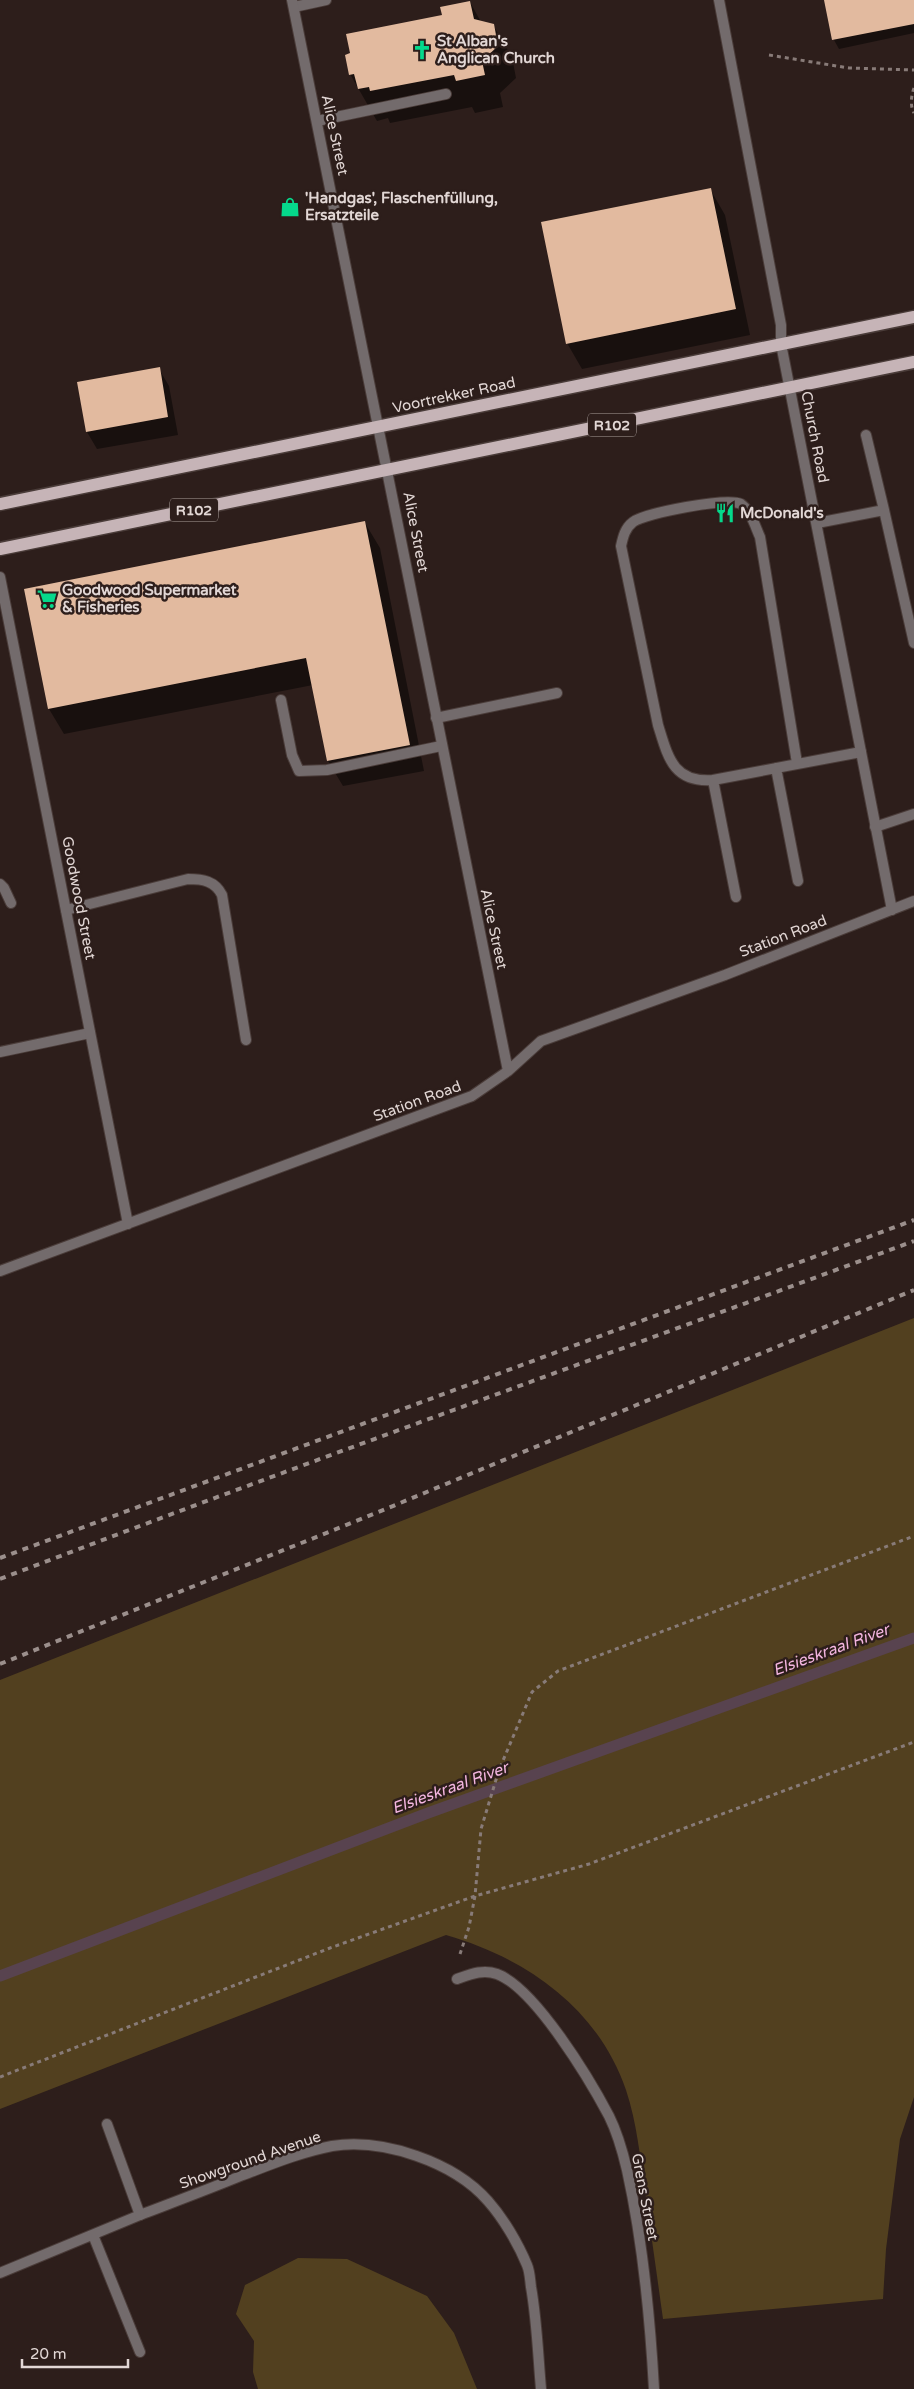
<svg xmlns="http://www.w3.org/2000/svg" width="914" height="2389" viewBox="0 0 914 2389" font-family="'Varela Round',sans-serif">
	<rect width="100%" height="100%" fill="#2d1e1b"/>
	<!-- green -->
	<path fill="#52401f" d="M914 1318V2097L900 2139 886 2249 883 2299 663 2319C657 2276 651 2233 645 2191 640 2157 637 2123 626 2090 598 2008 526 1958 446 1935L0 2109V1680Z
		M298 2258 347 2259 427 2296 454 2333 477 2389H258L253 2372 254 2341 236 2314 245 2285Z"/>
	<!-- shadow -->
	<path fill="#0007" d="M825 0H914V33L839 49 834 40Z
		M470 2 481 22 493 25 512 57 516 78 500 93 503 107 475 113 472 107 390 123 388 118 377 121 350 74Z
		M710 189 725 215 750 335 582 369 567 343Z
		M159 369 169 386 178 435 97 449 87 432Z
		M365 523 380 548 424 771 343 786 328 761 313 685 64 734 49 709 26 590Z"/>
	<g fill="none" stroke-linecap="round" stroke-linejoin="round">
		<!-- stream -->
		<path stroke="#58434f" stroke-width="11" d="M0 1976 428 1813 914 1638"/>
	</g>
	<!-- building -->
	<path fill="#e2ba9f" d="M824 0H914V24L832 40Z
		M470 1 474 19 494 24 498 46 482 61 485 75 456 81 454 75 370 91 369 87 358 89 354 74 349 75 345 55 350 53 346 34 442 15 440 7Z
		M711 188 736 309 566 344 541 222Z
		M160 367 168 417 86 432 77 382Z
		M365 521 410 745 327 761 306 658 48 709 24 589Z"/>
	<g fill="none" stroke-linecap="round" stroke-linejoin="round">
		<defs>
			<path id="lane" d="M294 7 326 0
				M317 121 446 94
				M866 435 884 510
				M817 523 884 510 914 643
				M281 700 292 755 299 771 327 770 441 746
				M436 718 557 693
				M797 763 760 537C755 526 751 511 741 504 728 497 645 513 633 522 625 528 623 537 621 546L658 725C668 757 673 783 713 780L861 752
				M776 768 798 881
				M713 780 736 897
				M875 827 914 814
				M0 884 4 888 11 903
				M66 910 188 879C203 879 215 881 222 895L246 1040
				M0 1052 90 1033
				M93 2235 140 2352
				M0 2273 140 2215 107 2124"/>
			<path id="street" d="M292 0 508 1071
				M719 0 781 325V344L892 910
				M0 577 128 1224
				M0 1271 472 1096 508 1071 541 1041 725 975 914 901
				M457 1979C471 1974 483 1969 497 1974 535 1988 590 2080 609 2116 617 2132 623 2153 627 2170 643 2242 650 2316 654 2389
				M140 2215C174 2202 209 2189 243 2175 272 2164 301 2152 332 2146 383 2138 454 2162 488 2201 503 2218 518 2243 527 2265 530 2272 530 2280 531 2287 537 2321 538 2355 541 2389"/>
			<path id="primary" d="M0 504 914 317
				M0 549 914 362"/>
		</defs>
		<!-- lane casing -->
		<use href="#lane" stroke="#4a3c39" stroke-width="12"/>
		<!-- street casing -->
		<use href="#street" stroke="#4a3c39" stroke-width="12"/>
		<!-- primary casing -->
		<use href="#primary" stroke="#4a3c39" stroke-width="15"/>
		<!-- path -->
		<path stroke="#887b78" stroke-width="3" stroke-dasharray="4 4" stroke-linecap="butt" d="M769 55 849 68 914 70
			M914 88C911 96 910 106 914 113
			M460 1954 469 1927 475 1896 481 1829 499 1770 532 1692 558 1671 914 1536
			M0 2077 330 1948 475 1896 589 1864 914 1742"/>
		<!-- lane -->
		<use href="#lane" stroke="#736b6c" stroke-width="10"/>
		<!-- street -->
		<use href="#street" stroke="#736b6c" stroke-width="10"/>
		<!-- primary -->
		<use href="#primary" stroke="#c6b4b7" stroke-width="12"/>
		<!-- rail -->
		<path stroke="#9b8f8c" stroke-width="4" stroke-dasharray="6 6" stroke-linecap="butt" d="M0 1558 914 1220
			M0 1579C303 1463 610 1354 914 1241
			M0 1664 376 1513 914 1290"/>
	</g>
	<!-- icons -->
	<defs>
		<symbol id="church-bare" viewBox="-9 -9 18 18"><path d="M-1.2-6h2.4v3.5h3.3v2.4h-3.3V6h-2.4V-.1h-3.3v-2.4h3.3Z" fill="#05d98b" stroke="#2d1e1b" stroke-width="2.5" paint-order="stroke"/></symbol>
		<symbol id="shop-bare" viewBox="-9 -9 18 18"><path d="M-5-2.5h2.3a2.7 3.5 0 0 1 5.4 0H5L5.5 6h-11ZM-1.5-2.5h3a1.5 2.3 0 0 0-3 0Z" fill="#05d98b" stroke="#2d1e1b" stroke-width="2.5" paint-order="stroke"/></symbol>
		<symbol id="restaurant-bare" viewBox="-9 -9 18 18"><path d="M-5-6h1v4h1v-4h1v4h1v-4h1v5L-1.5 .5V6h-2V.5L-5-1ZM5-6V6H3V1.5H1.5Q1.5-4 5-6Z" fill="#05d98b" stroke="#2d1e1b" stroke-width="2.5" paint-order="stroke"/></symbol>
		<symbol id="supermarket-bare" viewBox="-9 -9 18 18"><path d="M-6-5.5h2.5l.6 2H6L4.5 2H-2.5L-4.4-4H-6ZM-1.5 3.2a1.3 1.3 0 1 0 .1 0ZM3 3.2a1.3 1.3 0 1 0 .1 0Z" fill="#05d98b" stroke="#2d1e1b" stroke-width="2.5" paint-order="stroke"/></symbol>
	</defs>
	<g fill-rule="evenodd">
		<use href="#church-bare" x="408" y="36" width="28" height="28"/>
		<use href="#shop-bare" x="276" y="193" width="28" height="28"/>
		<use href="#restaurant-bare" x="711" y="499" width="28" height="28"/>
		<use href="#supermarket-bare" x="33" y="585" width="28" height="28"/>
	</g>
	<g text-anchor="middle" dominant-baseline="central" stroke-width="5" stroke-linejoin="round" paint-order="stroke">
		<!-- shield labels -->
		<g fill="#2d1e1b" stroke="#aca09d" stroke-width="1">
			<rect x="588" y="413.5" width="48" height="23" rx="4"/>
			<rect x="170" y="498.5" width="48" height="23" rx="4"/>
		</g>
		<g font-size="14" font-weight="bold" fill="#e2d7d5">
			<text x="612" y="425">R102</text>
			<text x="194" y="510">R102</text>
		</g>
		<!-- poi labels -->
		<g font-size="15" font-weight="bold" fill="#e2d7d5" stroke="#2d1e1b" text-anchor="start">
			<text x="437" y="41">St Alban's<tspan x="437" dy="17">Anglican Church</tspan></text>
			<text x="305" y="198">'Handgas', Flaschenfüllung,<tspan x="305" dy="17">Ersatzteile</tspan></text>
			<text x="740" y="513">McDonald's</text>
			<text x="62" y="590">Goodwood Supermarket<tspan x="62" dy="17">&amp; Fisheries</tspan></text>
		</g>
		<!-- street labels -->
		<g font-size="15" fill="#e2d7d5" stroke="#2d1e1b">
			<text transform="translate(335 135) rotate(78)">Alice Street</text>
			<text transform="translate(454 395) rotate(-12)">Voortrekker Road</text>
			<text transform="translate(815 437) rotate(79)">Church Road</text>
			<text transform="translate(416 532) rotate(79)">Alice Street</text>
			<text transform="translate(79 898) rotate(79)">Goodwood Street</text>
			<text transform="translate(494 929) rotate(78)">Alice Street</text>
			<text transform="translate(783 936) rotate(-21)">Station Road</text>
			<text transform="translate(417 1101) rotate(-20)">Station Road</text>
			<text transform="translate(250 2160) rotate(-19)">Showground Avenue</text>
			<text transform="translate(645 2197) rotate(79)">Grens Street</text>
		</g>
		<!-- water labels -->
		<g font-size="16" font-style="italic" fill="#f3b5df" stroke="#2d1e1b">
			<text transform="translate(831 1650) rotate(-20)">Elsieskraal River</text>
			<text transform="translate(450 1788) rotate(-20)">Elsieskraal River</text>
		</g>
	</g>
	<!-- scale -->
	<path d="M22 2359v8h106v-8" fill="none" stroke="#e2d7d5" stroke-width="2.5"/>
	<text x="30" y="2359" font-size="15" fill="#e2d7d5" stroke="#2d1e1b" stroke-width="4" paint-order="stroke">20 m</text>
</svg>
